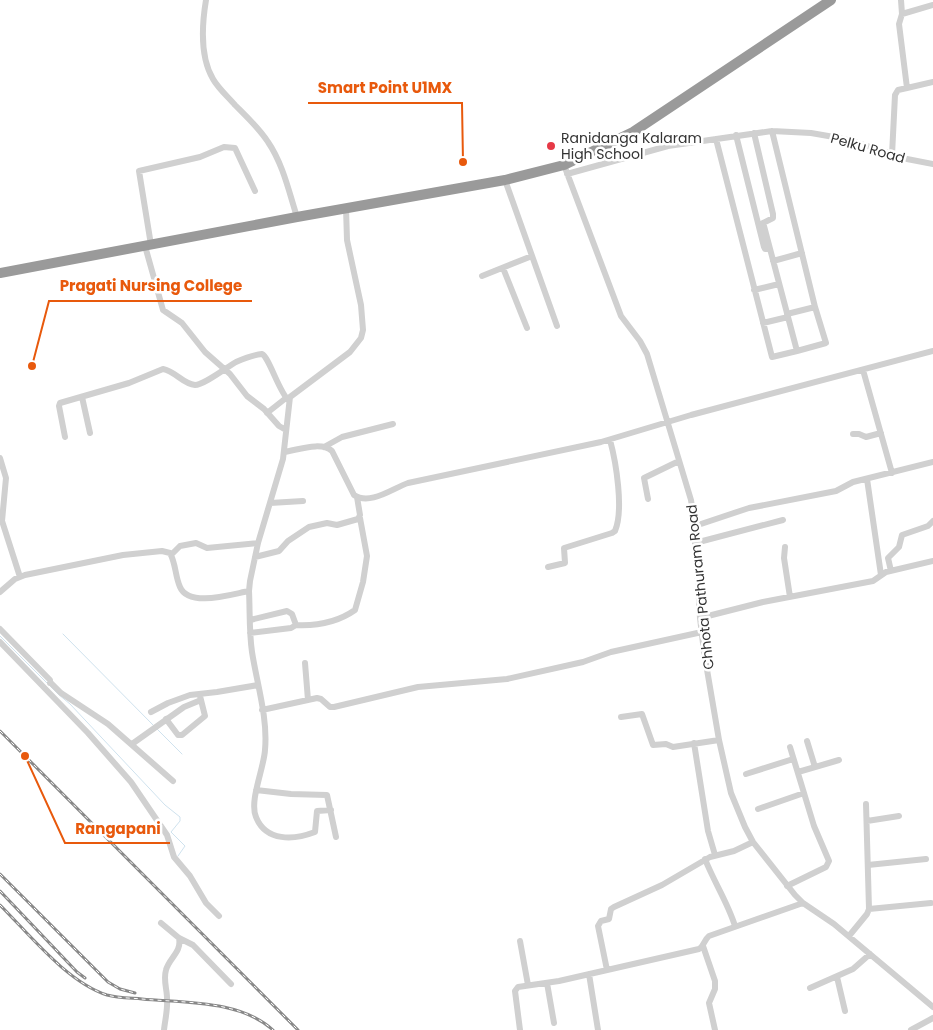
<svg xmlns="http://www.w3.org/2000/svg" width="933" height="1030" viewBox="0 0 933 1030" font-family="Poppins,sans-serif">
	<rect width="100%" height="100%" fill="#fff"/>
	<g fill="none" stroke-linecap="round" stroke-linejoin="round">
		<!-- stream -->
		<path stroke="#cfe2ee" stroke-width="1" d="M63 634 154 726
			M0 636 58 694 70 704 165 805 180 817V821L171 832 185 846 178 856
			M156 728 182 754"/>
		<!-- minor -->
		<path stroke="#d0d0d0" stroke-width="6" d="M206 0C202 24 200 57 213 79 218 88 228 97 235 105 247 117 259 128 268 142 283 164 289 192 297 217
			M902 14 933 5
			M907 88 933 82
			M772 131 815 307 826 343 797 351
			M736 135 764 247 765 249H770
			M716 139 772 357 797 351 764 226 763 223 773 218V214L754 133
			M892 155 895 95 898 90 907 88 899 24 902 14 901 0
			M564 165 621 316 640 341 647 354 691 500 695 526 700 618 704 652 719 740 731 793 745 827 753 842 795 895 803 903 834 924 933 1007
			M567 174 668 146 772 131 811 133 834 137 852 141 907 159 933 164
			M505 180 557 326
			M151 245 139 171 200 157 224 147 235 148 255 191
			M145 246 163 310 182 323 205 352 230 374 247 396 264 409 279 426 286 430
			M773 261 802 253
			M503 268 527 328
			M482 276 532 256
			M754 290 779 284
			M787 314 815 307
			M763 323 788 317
			M863 370 892 473
			M82 397 90 433
			M267 413 286 398
			M853 434H859L866 437 881 433
			M65 437 59 406 60 403 129 383 163 369C175 371 183 384 195 385 204 385 227 367 236 362 245 358 253 355 262 354 269 357 279 392 289 401
			M324 447 342 437 393 424
			M284 452C298 450 321 441 332 451L354 495C370 506 393 488 408 483L601 442 691 415 933 351
			M0 458 6 478 2 521 20 577
			M867 479 881 575
			M648 499 644 478 679 461
			M270 503 303 501
			M695 526 749 508 836 491 853 482 933 462
			M695 543 783 520
			M785 547 784 558 790 597
			M171 555 180 546 196 543 207 548 258 543
			M255 557 279 551 288 541 309 527 327 523 337 525 358 519 360 515 357 497
			M548 567 565 563 564 548 612 533 615 531C624 510 616 462 610 440
			M891 571 888 558 899 547 902 535 928 526 933 521
			M249 591 250 581 258 543 283 459 290 397 350 352 361 338 363 330 361 305 347 240 346 208
			M0 592 15 579 25 575 123 555 162 551 170 553C176 564 175 576 180 587 189 608 232 594 249 591 250 611 249 632 252 652 257 684 268 718 265 750 264 768 249 801 256 817 266 842 294 840 315 832L317 811 331 810
			M700 618 763 602 873 581 886 572 933 561
			M250 620 287 611 292 614 296 625C317 626 338 622 355 610L363 582 367 556 360 518
			M0 629 50 680V683
			M250 633 291 628 296 625
			M0 642 88 733 131 782 167 835 174 857 190 876 206 903 219 916
			M305 663 308 700
			M50 682 61 693 108 724 173 781
			M262 710 317 698 321 699 330 707H334L418 687 507 679 583 662 611 652 702 632
			M151 712 168 703 190 695 217 692 258 685
			M621 717 642 714 653 745 666 744 673 747 719 740
			M166 719 178 735H182L205 716 200 696
			M807 741 815 767
			M694 743 708 831 715 855
			M132 744 184 707 201 700
			M798 772 839 760
			M746 774 793 759
			M256 790 291 794 327 795 336 837
			M758 809 804 793
			M867 821 899 816
			M705 859C714 882 728 903 735 926
			M868 865 926 859
			M787 886 826 867 829 861 814 826 790 747
			M869 909 931 903
			M161 923 179 938 193 945 231 984
			M849 936 867 914 869 909 866 804
			M520 941 528 985
			M703 946 715 981V989L709 1003 715 1030
			M607 970 598 926 601 921 609 919 611 909 614 907 662 885 710 857 734 851 753 842
			M589 974 598 1030
			M837 977 845 1011
			M547 983 554 1023
			M810 988 853 969 870 954
			M164 1030C165 1020 168 1009 167 998 167 989 163 980 166 970 169 958 182 952 179 938
			M520 1030 515 991 518 987 559 981 699 949C704 946 704 940 709 936L803 903
			M911 1030 933 1018"/>
		<!-- highway -->
		<path stroke="#9a9a9a" stroke-width="10" d="M0 273 297 217 505 180 564 165 633 132 831 0"/>
		<defs>
			<path id="rail" d="M0 731 298 1030
				M0 874 108 982 120 989 135 993
				M0 891 77 972 85 978
				M0 905C30 935 67 982 107 995 118 998 131 998 142 999 184 1003 240 1000 273 1030"/>
		</defs>
		<!-- rail casing -->
		<use href="#rail" stroke="#888" stroke-width="3"/>
		<!-- rail -->
		<use href="#rail" stroke="#fff" stroke-width="1" stroke-dasharray="4" stroke-linecap="butt"/>
	</g>
	<!-- markers -->
	<circle fill="#e63946" stroke="#fff" stroke-width="2" cx="551" cy="146" r="5"/>
	<g text-anchor="middle" dominant-baseline="central" stroke-width="5" stroke-linejoin="round" paint-order="stroke">
		<!-- poi labels -->
		<g font-size="14" fill="#333" stroke="#fff" text-anchor="start">
			<text x="561" y="138">Ranidanga Kalaram<tspan x="561" dy="16">High School</tspan></text>
		</g>
		<!-- street labels -->
		<g font-size="14" fill="#333" stroke="#fff">
			<text transform="translate(868 148) rotate(16)">Pelku Road</text>
			<text transform="translate(700 587) rotate(-96)">Chhota Pathuram Road</text>
		</g>
	</g>
	<!-- callouts -->
	<path fill="none" stroke="#e8590c" stroke-width="2" d="M463 162L462 103H308M32 366L49 301H252M25 756L65 843H170"/>
	<g fill="#e8590c" stroke="#fff" stroke-width="2">
		<circle cx="463" cy="162" r="5"/>
		<circle cx="32" cy="366" r="5"/>
		<circle cx="25" cy="756" r="5"/>
	</g>
	<g font-size="15" text-anchor="middle" font-weight="bold" fill="#e8590c" stroke="#fff" stroke-width="5" stroke-linejoin="round" paint-order="stroke">
		<text x="385" y="93">Smart Point U1MX</text>
		<text x="151" y="291">Pragati Nursing College</text>
		<text x="118" y="834">Rangapani</text>
	</g>
</svg>
